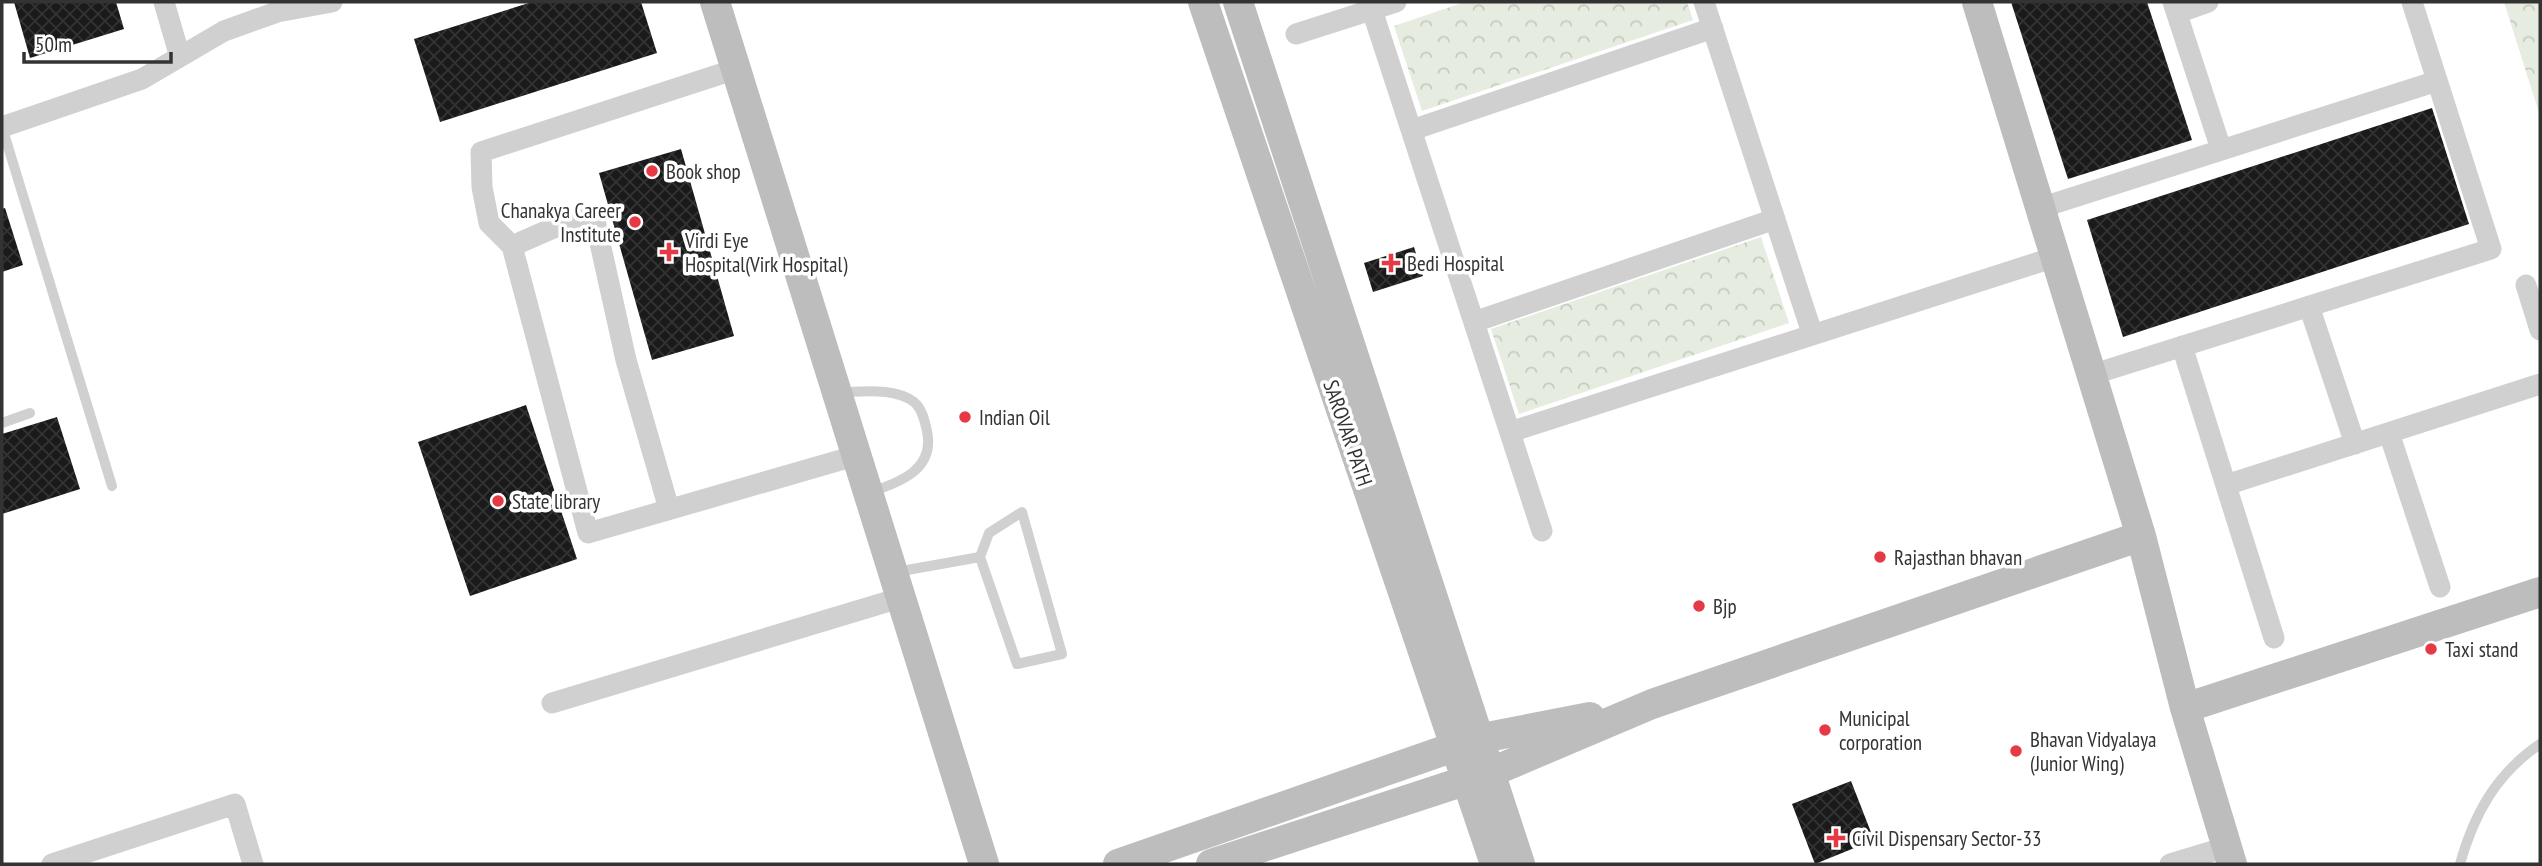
<svg xmlns="http://www.w3.org/2000/svg" width="2542" height="866" viewBox="0 0 2542 866" font-family="'PT Sans Narrow',sans-serif">
	<defs>
		<pattern id="park-crowns" width="20" height="18" patternUnits="userSpaceOnUse" patternTransform="scale(1.75)"><rect width="20" height="18" fill="#e6ecdf"/><path d="M2 6a3 3 0 1 1 6 0M12 15a3 3 0 1 1 6 0" fill="none" stroke="#c6cbc0"/></pattern>
		<pattern id="building-cross-hatch" width="8" height="8" patternUnits="userSpaceOnUse" patternTransform="scale(1.75)"><rect width="8" height="8" fill="#1a1a1a"/><path d="M0 0l8 8M0 8l8-8" fill="none" stroke="#333"/></pattern>
	</defs>
	<rect width="100%" height="100%" fill="#fff"/>
	<!-- park -->
	<path fill="url(#park-crowns)" d="M1465 2H1687L1693 20 1422 111 1394 26Z
		M2504 2H2540V116Z
		M1761 237 1789 323 1519 414 1491 329Z"/>
	<!-- building -->
	<path fill="url(#building-cross-hatch)" d="M14 2H116L124 29 30 58Z
		M532 2H641L657 53 440 122 414 39Z
		M2011 2H2147L2192 140 2068 179Z
		M2432 108 2469 224 2123 337 2087 220Z
		M681 149 734 336 652 360 599 173Z
		M5 208 23 265 2 272V209Z
		M1414 247 1423 276 1373 292 1364 263Z
		M526 405 577 559 470 596 418 442Z
		M57 417 80 489 2 514V434Z
		M1851 781 1874 840 1815 864 1792 804Z"/>
	<g fill="none" stroke-linecap="round" stroke-linejoin="round">
		<!-- lane -->
		<path stroke="#d0d0d0" stroke-width="10" d="M2 127 112 486
			M839 392C861 392 895 387 914 402 922 408 925 422 927 431 935 469 901 482 871 492
			M2 423 30 413
			M896 572 980 557 1017 664 1062 654 1022 512 989 533 980 557
			M2460 864C2474 814 2496 774 2540 744"/>
		<!-- street -->
		<path stroke="#d0d0d0" stroke-width="21" d="M164 2 180 57
			M1704 2 1812 333
			M2173 2 2221 149
			M1372 10 1542 531
			M2177 13 2208 2
			M1296 34 1396 2
			M2 127 142 79 224 31 277 12 332 2
			M1412 130 1713 28
			M2040 208 2437 81
			M512 246 489 223 482 187 481 152 736 69
			M2526 285 2540 330
			M2309 306 2355 444
			M1474 322 1775 219
			M2182 346 2274 638
			M2091 375 2491 249 2412 2
			M1510 432 2055 257
			M2389 433 2440 587
			M2226 485 2540 384
			M669 509 626 360 594 216 551 229 512 246 588 533 858 455
			M552 703 903 597
			M52 864 235 804 253 864
			M2170 864 2226 847"/>
		<!-- secondary -->
		<path stroke="#bdbdbd" stroke-width="30" d="M715 2 984 864
			M1203 2 1495 864
			M1238 2 1520 864
			M1977 2 2141 536 2185 708 2232 864
			M2185 708 2540 592
			M1118 864 1477 739 1590 717
			M1211 864 1489 773 1652 704 2141 536"/>
	</g>
	<!-- markers -->
	<g fill="#e63946" stroke="#fff" stroke-width="2.5">
		<circle cx="652" cy="171" r="7"/>
		<circle cx="635" cy="222" r="7"/>
		<path d="M665.5 241.5h7v7h7v7h-7v7h-7v-7h-7v-7h7z"/>
		<path d="M1387.5 252.5h7v7h7v7h-7v7h-7v-7h-7v-7h7z"/>
		<circle cx="965" cy="417" r="7"/>
		<circle cx="498" cy="501" r="7"/>
		<circle cx="1880" cy="557" r="7"/>
		<circle cx="1699" cy="606" r="7"/>
		<circle cx="2431" cy="649" r="7"/>
		<circle cx="1825" cy="730" r="7"/>
		<circle cx="2016" cy="751" r="7"/>
		<path d="M1832.5 827.5h7v7h7v7h-7v7h-7v-7h-7v-7h7z"/>
	</g>
	<g text-anchor="middle" dominant-baseline="central" stroke-width="7" stroke-linejoin="round" paint-order="stroke">
		<!-- poi labels -->
		<g font-size="21" fill="#333" stroke="#fff" text-anchor="start">
			<text x="666" y="171">Book shop</text>
			<text x="621" y="210" text-anchor="end">Chanakya Career<tspan x="621" dy="24">Institute</tspan></text>
			<text x="685" y="240">Virdi Eye<tspan x="685" dy="24">Hospital(Virk Hospital)</tspan></text>
			<text x="1407" y="263">Bedi Hospital</text>
			<text x="979" y="417">Indian Oil</text>
			<text x="512" y="501">State library</text>
			<text x="1894" y="557">Rajasthan bhavan</text>
			<text x="1713" y="606">Bjp</text>
			<text x="2445" y="649">Taxi stand</text>
			<text x="1839" y="718">Municipal<tspan x="1839" dy="24">corporation</tspan></text>
			<text x="2030" y="739">Bhavan Vidyalaya<tspan x="2030" dy="24">(Junior Wing)</tspan></text>
			<text x="1852" y="838">Civil Dispensary Sector-33</text>
		</g>
		<!-- street labels -->
		<g font-size="21" fill="#333" stroke="#fff">
			<text transform="translate(1348 433) rotate(71)">SAROVAR PATH</text>
		</g>
	</g>
	<!-- border -->
	<rect width="2542" height="866" fill="none" stroke="#333333" stroke-width="7"/>
	<!-- scale -->
	<path d="M24 52v10h147v-10" fill="none" stroke="#333333" stroke-width="3.5"/>
	<text x="35" y="52" font-size="21" fill="#333333" stroke="#ffffff" stroke-width="5" paint-order="stroke">50 m</text>
</svg>
